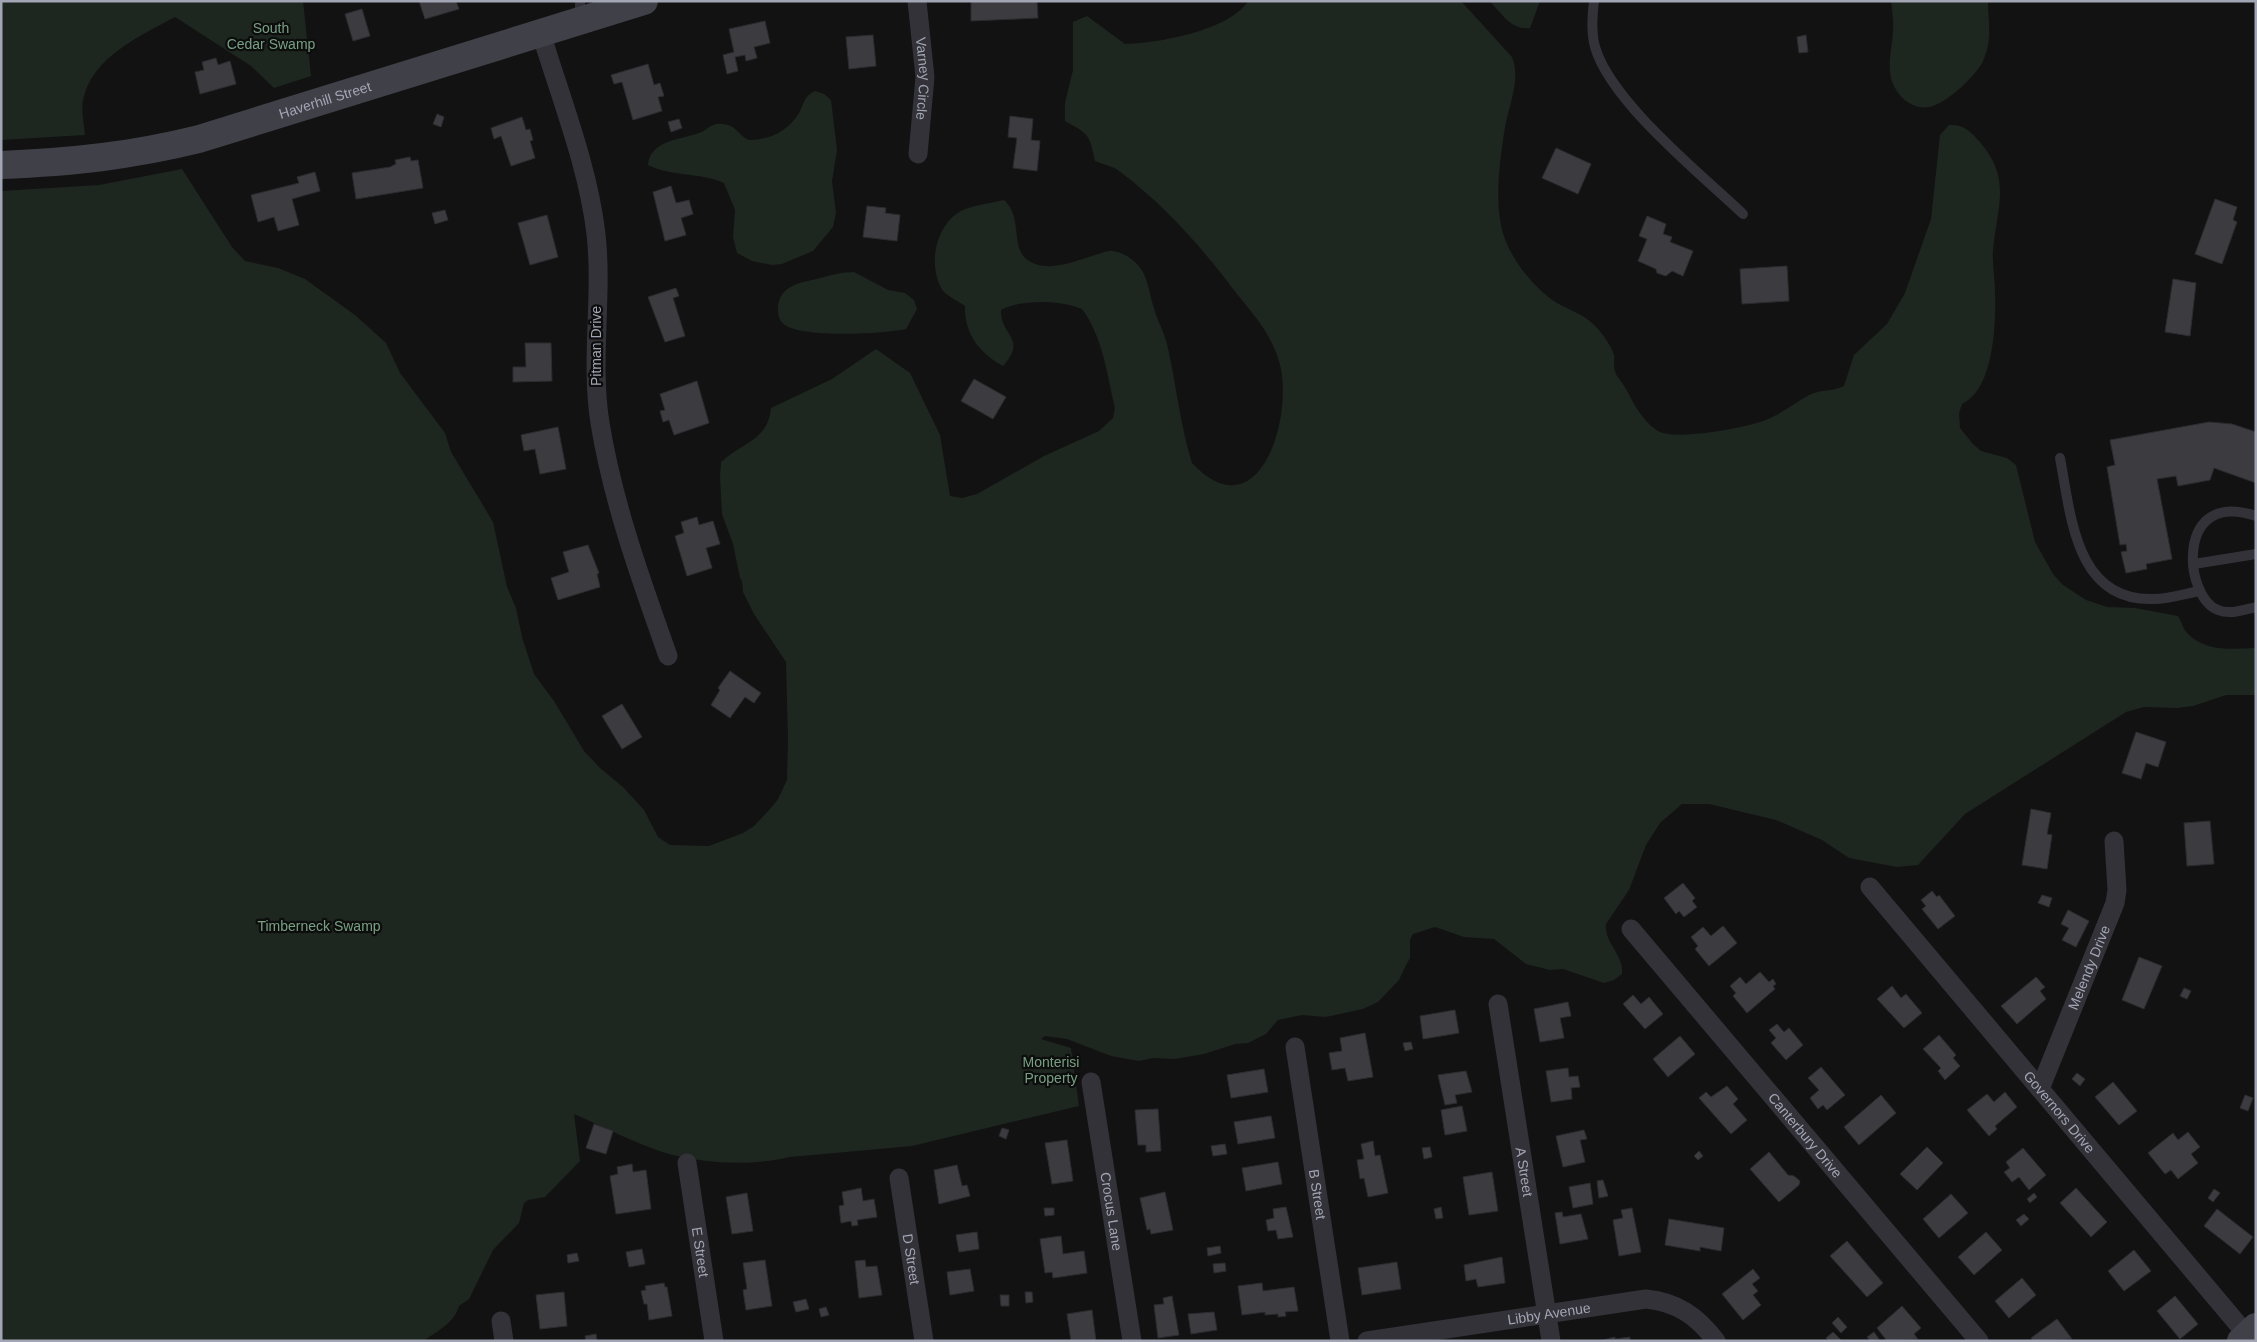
<svg xmlns="http://www.w3.org/2000/svg" width="2257" height="1342" viewBox="0 0 2257 1342" font-family="Arial,sans-serif">
	<rect width="100%" height="100%" fill="#121213"/>
	<!-- green -->
	<path fill="#1e2620" d="M1 1H303L311 76 274 88 251 66 175 17C140 36 92 57 83 100 81 110 84 124 85 135L1 140Z
		M1248 1H1461L1512 57C1521 79 1509 105 1505 127 1500 159 1495 194 1501 225 1506 254 1533 288 1557 303 1569 310 1583 314 1593 324 1601 331 1611 345 1614 355 1615 360 1613 366 1615 371 1615 374 1618 377 1620 380 1628 390 1632 403 1640 413 1644 419 1651 427 1658 431 1675 441 1744 428 1763 421 1780 415 1793 404 1809 395 1821 389 1832 392 1844 386L1854 355 1887 324 1905 293 1931 219 1940 135 1949 125C1964 124 1970 131 1980 142 2012 179 1997 207 1993 250 1992 264 1995 279 1995 292 1996 324 1994 389 1962 404L1959 413 1960 428 1973 444 1981 451 2007 458 2016 465 2035 542 2053 574 2063 585 2086 600 2107 607 2135 608 2178 616C2182 622 2183 629 2188 634 2206 652 2232 649 2256 648V695H2226L2193 706 2177 708 2144 707 2126 712 1965 814 1918 865 1897 867 1849 858 1822 840 1776 820 1709 804H1682L1660 823 1646 845 1629 890 1606 924C1604 943 1624 954 1622 974L1614 980 1604 983 1563 969 1550 970 1526 964 1494 939 1464 937 1435 927 1413 934 1410 940V958L1404 969 1399 980 1378 1002 1363 1009 1326 1017 1302 1015 1278 1020 1266 1034 1248 1043 1235 1044 1204 1054 1175 1059 1153 1058 1139 1061 1111 1056 1067 1039 1045 1036 1041 1039 1071 1048 1079 1106 912 1146 790 1157C753 1166 707 1164 669 1154 638 1145 604 1127 574 1114L580 1161 545 1197 528 1200 524 1203 519 1223 493 1250 469 1299 459 1306C454 1323 438 1331 423 1341H1V191L99 185 182 169 232 247 245 261 278 268 305 279 355 315 386 343 400 373 445 433 451 452 493 522 507 587 516 608 522 637 534 674 554 701 584 751 600 768 623 787 644 810 658 837 670 845 709 846 743 833 754 826 771 808 778 799 787 780 788 739 786 662 754 614 743 592 742 581 740 578 733 544 722 514 720 477 721 462C741 443 768 441 771 408L832 379 876 349 910 373 940 435 950 496 962 498 977 494 1044 456 1099 431 1113 418 1115 408C1107 375 1103 337 1082 309 1061 300 1021 299 1001 310 1000 336 1028 338 1003 366 979 353 964 333 965 306 959 301 948 297 943 291 927 267 935 223 963 210 975 205 991 203 1004 200 1024 218 1009 248 1029 261 1047 273 1076 261 1095 255 1100 254 1108 250 1113 251 1121 252 1130 257 1136 263 1148 274 1149 293 1154 308 1157 320 1164 332 1167 344 1176 383 1180 424 1192 463 1260 535 1295 414 1279 361 1271 334 1254 315 1237 294 1203 249 1165 205 1119 171 1113 166 1102 164 1095 161 1089 134 1090 135 1065 121V103L1073 70V22L1087 16 1125 44C1158 43 1229 31 1248 1Z
		M1489 1H1540L1530 28C1510 30 1503 14 1489 1Z
		M1891 1H1988C1988 24 1993 38 1983 61 1976 76 1946 104 1929 107 1913 110 1899 98 1893 84 1886 67 1892 49 1893 32 1894 23 1892 10 1891 1Z
		M815 91 824 94 831 100 837 150 832 181 836 213 833 227 813 251 782 264 772 265 752 261 737 253 733 237 735 210 724 183C699 172 672 177 648 165 650 141 678 140 696 134 710 130 710 120 728 125 736 127 741 137 749 140 770 140 788 131 799 113 804 103 804 96 815 91Z
		M854 272 888 290 905 293 914 300 917 309 906 329C883 334 803 338 785 325 779 321 778 315 778 308 779 284 802 283 820 278 832 275 842 272 854 272Z"/>
	<!-- building -->
	<path fill="#3c3b40" stroke="#2c2b2f" d="M419 1H456L459 9 425 19Z
		M971 1H1037L1038 18 971 21Z
		M362 9 370 36 353 41 345 14Z
		M765 21 770 43 754 47 757 58 746 61 745 55 735 57 738 71 727 74 723 55 734 52 729 29Z
		M873 35 876 66 849 69 846 37Z
		M1806 35 1808 52 1799 53 1797 37Z
		M216 58 218 65 230 61 236 84 200 94 195 72 204 70 202 62Z
		M648 64 654 85 660 83 664 96 658 97 662 111 633 120 622 82 614 84 611 75Z
		M437 114 444 117 441 127 433 124Z
		M1010 116 1033 119 1031 140 1040 141 1037 171 1013 168 1017 138 1008 137Z
		M522 117 526 130 530 129 533 140 530 141 535 158 511 166 501 136 494 139 491 128Z
		M679 119 682 128 671 132 668 122Z
		M1556 148 1591 164 1578 194 1542 178Z
		M410 157 411 161 418 160 423 188 356 199 352 173 390 167 396 164 395 160Z
		M315 172 320 191 292 199 299 225 278 231 274 217 258 222 251 195 299 183 297 177Z
		M671 186 676 203 689 200 693 214 681 218 686 235 665 241 653 192Z
		M2215 199 2237 207 2233 220 2237 222 2222 264 2195 254Z
		M867 206 886 208 885 213 900 215 897 241 863 237Z
		M445 210 448 220 435 224 432 213Z
		M547 215 558 257 530 265 518 223Z
		M1647 216 1666 224 1663 234 1672 237 1670 242 1693 251 1683 276 1672 271 1666 276 1657 273 1656 269 1638 261 1647 239 1639 236Z
		M1787 266 1789 301 1742 304 1740 269Z
		M2173 279 2196 283 2190 336 2165 332Z
		M676 288 679 296 673 298 685 336 665 342 648 297Z
		M525 343H551L552 381 513 382V367H526Z
		M974 379 1006 397 993 419 961 401Z
		M697 381 709 423 674 435 669 420 663 422 660 411 665 410 660 394Z
		M2209 422 2232 424 2256 432V483L2214 468 2210 480 2178 486 2176 476 2157 479 2172 559 2146 564 2147 569 2126 573 2121 552 2127 551 2126 544 2120 545 2107 467 2115 465 2110 440Z
		M558 427 566 469 540 474 535 449 524 451 521 435Z
		M697 517 699 525 713 521 720 544 706 548 712 568 687 576 675 536 684 533 681 522Z
		M588 545 599 573 597 574 600 587 558 600 551 578 569 572 563 552Z
		M730 671 761 693 754 703 745 697 730 718 711 705 720 690 718 688Z
		M622 704 642 737 622 749 602 716Z
		M2136 732 2166 742 2158 767 2146 763 2141 779 2122 773Z
		M2031 809 2051 813 2047 834 2052 835 2047 869 2022 865Z
		M2210 821 2214 864 2187 866 2184 823Z
		M1683 883 1695 898 1692 901 1697 907 1684 917 1679 911 1676 914 1664 898Z
		M1932 891 1937 897 1939 895 1955 916 1938 929 1922 909 1926 906 1921 900Z
		M2042 895 2052 898 2049 907 2038 903Z
		M2068 910 2089 921 2076 947 2062 940 2069 928 2061 924Z
		M1723 926 1737 943 1709 966 1695 949 1698 946 1691 937 1703 927 1711 936Z
		M2139 957 2162 966 2144 1009 2122 1000Z
		M1760 972 1769 982 1773 979 1776 984 1773 986 1775 989 1747 1013 1733 996 1736 993 1730 986 1740 977 1746 984Z
		M2036 977 2045 987 2040 991 2046 999 2017 1024 2001 1006Z
		M1892 986 1901 998 1906 994 1922 1013 1904 1028 1877 999Z
		M2184 988 2191 991 2187 999 2180 996Z
		M1633 995 1641 1004 1649 997 1663 1014 1645 1029 1623 1004Z
		M1568 1002 1571 1016 1560 1018 1564 1038 1540 1042 1534 1009Z
		M1455 1010 1459 1033 1423 1039 1420 1016Z
		M1777 1024 1784 1032 1789 1028 1803 1045 1786 1060 1771 1043 1776 1038 1769 1030Z
		M1365 1033 1373 1077 1348 1081 1345 1068 1332 1070 1329 1053 1342 1051 1340 1038Z
		M1939 1035 1956 1055 1953 1058 1960 1066 1945 1080 1938 1071 1941 1068 1923 1049Z
		M1680 1036 1695 1054 1668 1077 1653 1059Z
		M1411 1042 1413 1049 1405 1051 1403 1043Z
		M1821 1067 1845 1095 1827 1110 1823 1105 1818 1109 1810 1098 1819 1090 1808 1078Z
		M1568 1068 1569 1077 1578 1076 1580 1087 1571 1088 1572 1099 1551 1102 1546 1071Z
		M1264 1069 1268 1092 1231 1098 1227 1075Z
		M1466 1071 1472 1092 1455 1095 1457 1103 1445 1105 1438 1075Z
		M2077 1073 2085 1079 2080 1086 2072 1079Z
		M2113 1082 2137 1111 2119 1125 2095 1097Z
		M1727 1086 1738 1099 1733 1104 1747 1120 1731 1134 1699 1098 1706 1092 1711 1097Z
		M2005 1092 2017 1107 1995 1126 1997 1129 1989 1136 1967 1110 1987 1094 1994 1102Z
		M1881 1095 1896 1113 1859 1145 1844 1127Z
		M2245 1095 2253 1098 2248 1111 2240 1108Z
		M1462 1106 1467 1131 1445 1135 1441 1110Z
		M1158 1109 1161 1151 1146 1152V1145H1138L1135 1110Z
		M1271 1116 1275 1138 1238 1144 1234 1122Z
		M594 1124 613 1131 606 1154 586 1148Z
		M1002 1128 1009 1130 1006 1139 999 1136Z
		M1584 1130 1587 1139 1580 1140 1585 1162 1563 1167 1556 1136Z
		M2188 1132 2200 1147 2191 1154 2198 1163 2178 1179 2171 1170 2165 1174 2148 1153 2173 1133 2178 1140Z
		M1067 1140 1073 1181 1052 1184 1045 1143Z
		M1373 1141 1375 1156 1380 1155 1388 1193 1368 1197 1364 1178 1360 1179 1357 1160 1364 1159 1361 1144Z
		M1225 1144 1227 1154 1213 1156 1211 1146Z
		M1430 1147 1432 1157 1424 1159 1422 1148Z
		M1927 1147 1943 1163 1917 1190 1900 1174Z
		M2023 1148 2046 1175 2029 1190 2019 1177 2012 1182 2004 1172 2010 1168 2006 1162Z
		M1699 1151 1703 1156 1698 1160 1694 1156Z
		M1769 1152 1788 1175 1794 1176 1800 1181 1799 1185 1779 1202 1750 1169Z
		M1278 1162 1282 1184 1246 1191 1242 1168Z
		M632 1164 633 1172 646 1170 651 1209 616 1214 610 1176 618 1174 617 1167Z
		M957 1165 962 1186 967 1185 970 1196 939 1204 934 1170Z
		M1492 1172 1498 1211 1469 1215 1463 1177Z
		M1603 1180 1608 1196 1599 1198 1597 1181Z
		M1590 1183 1593 1204 1573 1208 1569 1187Z
		M861 1188 863 1201 874 1199 877 1217 857 1220 858 1225 852 1226 851 1221 841 1223 839 1206 844 1205 842 1192Z
		M2076 1188 2107 1222 2091 1237 2060 1203Z
		M2214 1189 2220 1193 2213 1202 2208 1198Z
		M1165 1192 1173 1230 1151 1234 1150 1229 1147 1230 1140 1198Z
		M747 1193 753 1231 732 1234 726 1197Z
		M2034 1193 2037 1197 2030 1203 2027 1199Z
		M1951 1194 1968 1213 1939 1238 1923 1219Z
		M1286 1207 1293 1237 1278 1239 1276 1230 1268 1231 1266 1220 1274 1218 1273 1209Z
		M1441 1207 1443 1218 1436 1219 1434 1209Z
		M1044 1208H1054V1215L1045 1216Z
		M1632 1208 1641 1252 1619 1256 1613 1220 1623 1218 1621 1210Z
		M2217 1209 2253 1237 2240 1254 2204 1226Z
		M1562 1212 1563 1217 1581 1214 1588 1239 1560 1244 1555 1213Z
		M2024 1214 2029 1219 2021 1226 2016 1220Z
		M1669 1219 1724 1228 1721 1251 1700 1247V1251L1665 1245Z
		M977 1232 979 1249 959 1252 956 1235Z
		M1986 1232 2002 1250 1974 1275 1958 1257Z
		M1061 1236 1063 1254 1084 1251 1087 1273 1053 1278 1052 1272 1045 1273 1040 1239Z
		M1847 1241 1883 1283 1867 1297 1830 1256Z
		M1220 1246 1221 1253 1208 1256 1207 1248Z
		M642 1249 645 1264 629 1267 626 1252Z
		M2134 1250 2151 1271 2124 1291 2108 1271Z
		M577 1253 579 1261 568 1263 567 1255Z
		M1502 1257 1505 1283 1478 1287 1476 1279 1466 1281 1464 1265Z
		M765 1260 772 1306 746 1310 743 1290 747 1289 743 1263Z
		M865 1260 866 1267 877 1266 882 1295 859 1298 855 1261Z
		M1397 1262 1401 1289 1362 1295 1358 1268Z
		M1225 1263 1226 1271 1214 1273 1213 1264Z
		M970 1269 974 1291 950 1295 947 1272Z
		M1753 1269 1760 1278 1752 1284 1758 1291 1753 1295 1761 1305 1743 1320 1722 1294Z
		M2022 1278 2036 1295 2009 1318 1995 1301Z
		M664 1283 665 1287H667L672 1316 649 1320 647 1304H644L641 1291 646 1290 645 1286Z
		M1262 1283 1263 1291 1294 1287 1298 1311 1285 1312 1286 1316 1278 1317V1314L1265 1315V1312L1242 1315 1238 1286Z
		M564 1292 567 1326 540 1329 536 1295Z
		M1025 1292H1032L1033 1302 1026 1303Z
		M1000 1295H1009V1306H1001Z
		M1172 1296 1179 1335 1158 1338 1154 1305 1164 1304 1163 1298Z
		M2175 1296 2198 1324 2180 1339 2157 1311Z
		M806 1299 809 1309 796 1312 793 1302Z
		M1902 1306 1921 1328 1914 1334 1918 1339 1887 1341 1877 1328Z
		M826 1307 829 1315 821 1317 819 1309Z
		M1092 1310 1096 1341H1071L1067 1314Z
		M1214 1312 1217 1330 1191 1334 1188 1314Z
		M1838 1317 1847 1327 1841 1333 1832 1323Z
		M2057 1319 2072 1339 2033 1341 2031 1338Z
		M1833 1332 1841 1340 1840 1341H1829L1826 1338Z
		M1874 1332 1879 1339 1870 1341 1867 1337Z
		M596 1334 597 1341H586L585 1336Z
		M1615 1337V1339L1630 1337V1341H1599Z"/>
	<g fill="none" stroke-linecap="round" stroke-linejoin="round">
		<!-- lane -->
		<path stroke="#323238" stroke-width="10" d="M1594 1C1592 16 1591 32 1595 47 1611 102 1701 174 1743 214
			M580 20V1
			M2060 458C2071 515 2075 602 2154 599 2169 599 2184 594 2199 591
			M2256 516C2174 488 2184 598 2218 610 2230 615 2243 610 2256 607
			M2194 564 2256 554"/>
		<!-- street -->
		<g stroke="#323238" stroke-width="19">
			<path id="s1" d="M917 1 925 77 918 154"/>
			<path d="M541 33C561 99 588 166 596 234 603 297 590 360 600 423 613 503 641 580 668 656"/>
			<path id="s2" d="M1870 887 2247 1335"/>
			<path id="s3" d="M1631 929 1979 1341"/>
			<path id="s4" d="M1498 1004 1551 1341"/>
			<path id="s5" d="M1295 1047 1340 1341"/>
			<path id="s6" d="M1091 1082 1132 1341"/>
			<path id="s7" d="M2040 1089 2115 903 2117 890 2114 841"/>
			<path id="s8" d="M687 1163 714 1341"/>
			<path id="s9" d="M899 1178 924 1341"/>
			<path d="M501 1321 504 1341"/>
			<path id="s10" d="M1367 1341 1646 1299C1677 1302 1697 1316 1716 1341"/>
		</g>
		<!-- secondary -->
		<g stroke="#404148" stroke-width="28">
			<path id="s11" d="M1 165C72 162 130 156 199 139L644 1"/>
			<path d="M2241 1341 2256 1327"/>
		</g>
	</g>
	<g text-anchor="middle" dominant-baseline="central" stroke-width="4.5" stroke-linejoin="round" paint-order="stroke">
		<!-- park labels -->
		<g font-size="14" fill="#78a082" stroke="#0d0d0e">
			<text x="271" y="28">South<tspan x="271" dy="16">Cedar Swamp</tspan></text>
			<text x="319" y="926">Timberneck Swamp</text>
			<text x="1051" y="1062">Monterisi<tspan x="1051" dy="16">Property</tspan></text>
		</g>
		<!-- street labels -->
		<g font-size="14" fill="#a2a5b4" stroke="#0d0d0e">
			<text stroke="none"><textPath href="#s1" startOffset="78">Varney Circle</textPath></text>
			<text stroke="none"><textPath href="#s11" startOffset="332">Haverhill Street</textPath></text>
			<text transform="translate(596 346) rotate(-90)">Pitman Drive</text>
			<text stroke="none"><textPath href="#s7" startOffset="131">Melendy Drive</textPath></text>
			<text stroke="none"><textPath href="#s2" startOffset="294">Governors Drive</textPath></text>
			<text stroke="none"><textPath href="#s3" startOffset="270">Canterbury Drive</textPath></text>
			<text stroke="none"><textPath href="#s4" startOffset="170">A Street</textPath></text>
			<text stroke="none"><textPath href="#s5" startOffset="149">B Street</textPath></text>
			<text stroke="none"><textPath href="#s6" startOffset="131">Crocus Lane</textPath></text>
			<text stroke="none"><textPath href="#s8" startOffset="90">E Street</textPath></text>
			<text stroke="none"><textPath href="#s9" startOffset="82">D Street</textPath></text>
			<text stroke="none"><textPath href="#s10" startOffset="184">Libby Avenue</textPath></text>
		</g>
	</g>
	<!-- border -->
	<rect width="2257" height="1342" fill="none" stroke="#a2a5b4" stroke-width="5"/>
</svg>
